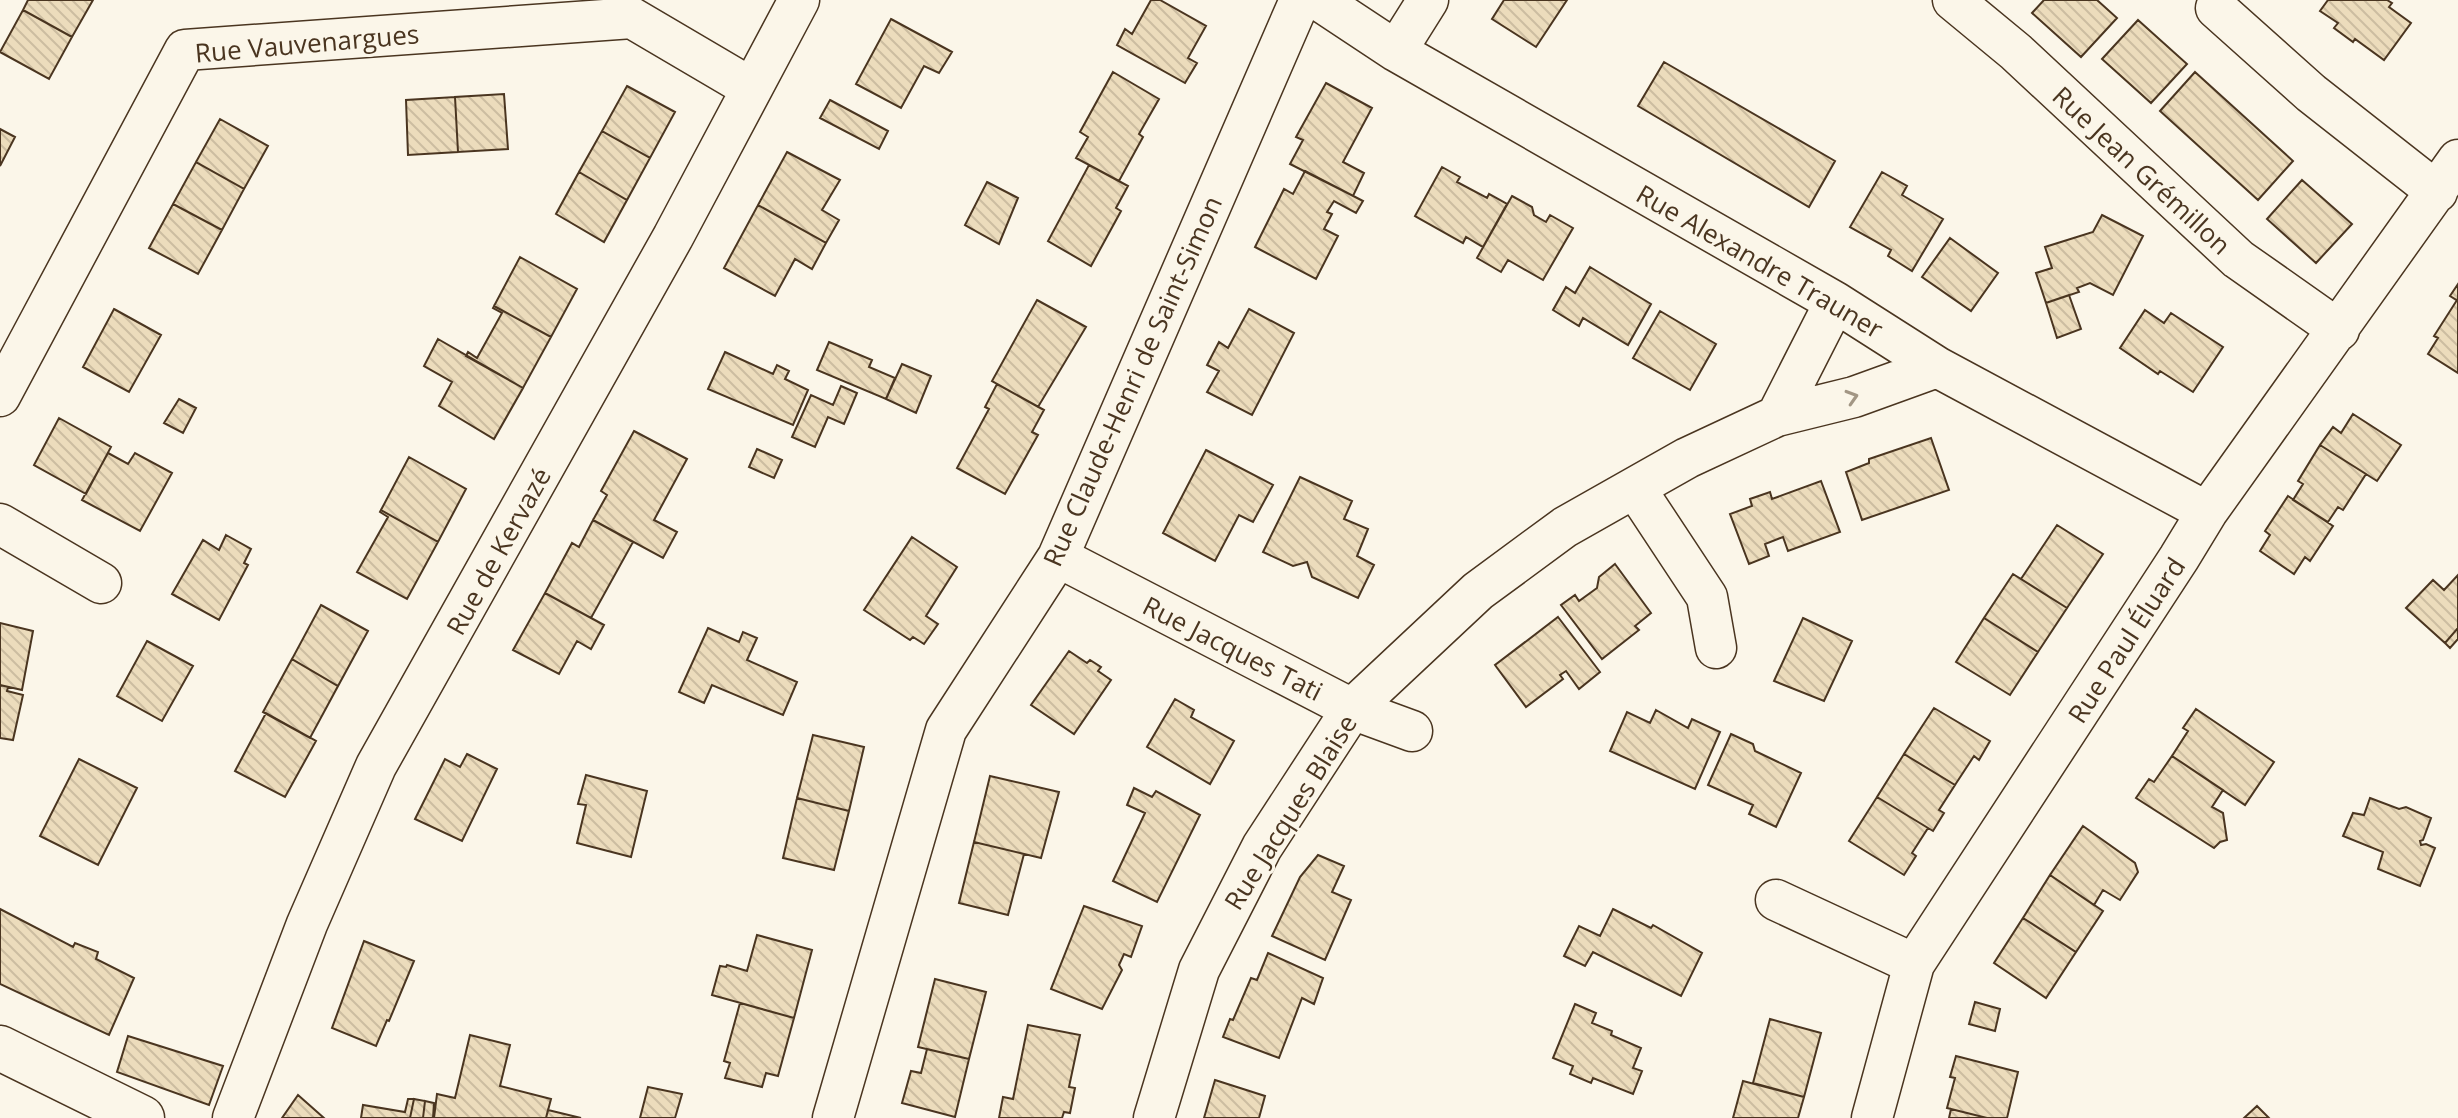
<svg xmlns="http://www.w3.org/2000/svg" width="2458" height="1118" viewBox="0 0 2458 1118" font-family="'Open Sans',sans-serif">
	<defs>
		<pattern id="building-back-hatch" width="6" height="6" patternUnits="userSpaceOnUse" patternTransform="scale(2)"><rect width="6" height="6" fill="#ecdcbc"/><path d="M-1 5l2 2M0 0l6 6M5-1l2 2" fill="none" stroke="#ccbda1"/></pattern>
	</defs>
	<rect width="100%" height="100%" fill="#fbf6e9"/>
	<!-- building -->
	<path fill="url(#building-back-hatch)" stroke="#4a3520" stroke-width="2" d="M28 0H93L72 37 23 10Z
		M1151 0H1160L1206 26 1188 58 1197 63 1185 83 1117 45 1125 29 1132 34Z
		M1504 0H1567L1536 47 1492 19Z
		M2044 0H2097L2117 18 2081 57 2032 13Z
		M2328 0H2387L2392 3 2389 7 2411 23 2384 60 2355 39 2353 42 2334 28 2338 23 2320 11Z
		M23 10 72 37 49 79 0 52Z
		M891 19 952 52 939 73 924 66 901 108 856 84Z
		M2138 20 2187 64 2151 103 2102 59Z
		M1664 62 1835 161 1809 207 1638 106Z
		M1113 72 1159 99 1139 134 1143 137 1119 181 1076 158 1088 137 1080 132Z
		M2195 72 2293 161 2258 200 2160 111Z
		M1326 83 1372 108 1343 162 1364 173 1353 196 1290 164 1303 140 1296 137Z
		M627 86 675 112 650 158 602 131Z
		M504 94 508 149 458 152 455 97Z
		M455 97 458 152 408 155 406 100Z
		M830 100 888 131 879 149 820 118Z
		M220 119 268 146 244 189 196 162Z
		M0 129 15 137 0 166Z
		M602 131 650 158 627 200 579 172Z
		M787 152 840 180 822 210 839 220 826 243 758 205Z
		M196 162 244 189 222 230 173 204Z
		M1089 165 1128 186 1116 208 1121 211 1091 266 1048 241Z
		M1442 167 1460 177 1457 182 1487 198 1489 194 1507 204 1483 247 1466 237 1463 243 1415 216Z
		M1305 171 1363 201 1356 213 1334 201 1327 212 1332 214 1324 229 1338 236 1316 279 1255 247 1284 189 1293 194Z
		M579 172 627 200 604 242 556 214Z
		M1882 172 1907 186 1902 195 1943 219 1912 271 1888 256 1891 250 1850 227Z
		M2302 180 2352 224 2316 263 2267 219Z
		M987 182 1018 198 999 244 965 225Z
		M1512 196 1532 207 1534 215 1546 222 1550 215 1573 228 1543 280 1508 260 1501 272 1477 258Z
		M173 204 222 230 198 274 149 248Z
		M758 205 826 243 812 269 795 259 775 296 724 268Z
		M2102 215 2143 236 2113 295 2090 283 2077 288 2079 292 2046 303 2036 273 2052 268 2045 247 2093 232Z
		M1950 238 1998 273 1971 311 1922 277Z
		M520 257 577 289 551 337 494 306Z
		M1590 267 1651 304 1628 345 1583 318 1579 326 1553 310 1566 287 1575 293Z
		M2458 284V301L2450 296Z
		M2069 295 2081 329 2057 338 2046 303Z
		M1037 300 1086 327 1038 407 992 381Z
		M2457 300 2458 301V373L2428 354 2438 338 2434 336Z
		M494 306 551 337 523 388 466 356 468 352 477 358 502 313 493 308Z
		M114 309 161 335 129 392 83 367Z
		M1249 309 1294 333 1252 415 1207 392 1219 371 1207 365 1219 342 1228 348Z
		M2145 310 2164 323 2171 313 2223 347 2193 392 2160 371 2158 374 2120 348Z
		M1660 311 1716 344 1690 390 1633 358Z
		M438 339 523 388 494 439 439 406 452 382 424 366Z
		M829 342 872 360 869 367 895 378 886 399 817 370Z
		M725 352 773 374 777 365 789 371 785 379 808 390 793 425 708 389Z
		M902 364 931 376 916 413 886 399Z
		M997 384 1044 410 1032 432 1038 435 1005 494 957 468 989 409 985 407Z
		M841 386 857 393 844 424 828 417 815 447 792 437 811 395 833 405Z
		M179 399 196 408 183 433 164 423Z
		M2353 414 2401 445 2377 481 2320 445 2333 427 2341 433Z
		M59 418 111 447 86 494 34 465Z
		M634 431 687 459 654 520 677 532 663 558 593 520 607 495 601 491Z
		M1931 438 1949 490 1862 520 1846 472 1869 463V459Z
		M2320 445 2366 474 2343 510 2338 507 2328 522 2293 500 2303 484 2298 481Z
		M757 449 782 460 774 478 749 467Z
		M1206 450 1273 485 1253 522 1239 515 1215 561 1163 533Z
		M108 453 128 464 135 453 172 473 140 531 82 500Z
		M409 457 466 489 438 542 381 510Z
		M1300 477 1352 501 1344 519 1368 529 1357 556 1374 565 1358 598 1312 577 1307 562 1293 566 1263 552Z
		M1821 481 1840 532 1788 551 1783 537 1765 544 1769 556 1749 564 1730 514 1752 506 1750 499 1770 492 1772 499Z
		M2288 496 2333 526 2310 561 2305 557 2294 574 2260 551 2270 535 2265 531Z
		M381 510 438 542 407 599 357 572 388 517 380 512Z
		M593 520 633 542 591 618 545 593 572 543 579 547Z
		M2057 525 2103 554 2067 608 2021 579Z
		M226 535 251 549 244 563 248 565 219 620 172 594 203 540 219 550Z
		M912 537 957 567 926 616 938 624 924 644 913 637 910 640 864 610Z
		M1615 564 1651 613 1635 626 1639 630 1602 659 1561 605 1575 595 1579 601 1597 588 1599 577Z
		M2013 574 2067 608 2038 652 1984 618Z
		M2458 575V628L2445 643 2406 608 2433 580 2444 590Z
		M545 593 604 625 591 649 577 641 559 674 513 650Z
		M321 605 368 631 338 686 292 659Z
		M1558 617 1600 672 1579 689 1566 671 1560 675 1563 679 1526 707 1495 665Z
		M1803 618 1852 641 1824 701 1774 681Z
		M1984 618 2038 652 2010 695 1956 662Z
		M0 623 33 631 22 690 0 685Z
		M708 628 739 642 743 632 757 638 747 660 797 682 783 715 712 685 704 703 679 692Z
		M2458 628V639L2450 648 2445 643Z
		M147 641 193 666 162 721 117 696Z
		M1069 651 1087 663 1090 660 1101 667 1098 671 1111 680 1074 734 1031 705Z
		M292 659 338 686 310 738 263 712Z
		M0 685 8 687 7 691 23 695 13 740 0 738Z
		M1175 699 1194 710 1191 717 1234 741 1210 784 1147 747Z
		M1934 708 1990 741 1979 760 1974 756 1955 785 1904 754Z
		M2196 709 2274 762 2245 805 2172 756 2188 731 2183 728Z
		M1656 710 1688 728 1692 719 1720 732 1695 789 1610 751 1627 712 1650 723Z
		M266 713 316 741 285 797 235 771Z
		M1731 734 1753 744 1755 751 1801 773 1776 827 1749 814 1753 805 1708 785Z
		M813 735 864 747 849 811 797 798Z
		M467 754 497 769 462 841 415 819 445 759 460 767Z
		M1904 754 1955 785 1939 810 1944 813 1933 831 1877 797Z
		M2172 756 2223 790 2212 807 2223 813 2227 840 2220 842 2214 848 2136 798 2149 779 2154 782Z
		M79 759 137 788 98 865 40 836Z
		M586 775 647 791 631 857 577 843 586 805 578 804Z
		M990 776 1059 792 1041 858 974 842Z
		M1134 788 1152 797 1156 791 1200 815 1157 902 1113 881 1145 813 1127 805Z
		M1877 797 1928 828 1912 853 1916 856 1904 875 1849 841Z
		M797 798 849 811 834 870 783 858Z
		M2370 798 2399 809 2406 807 2431 818 2423 840 2420 841 2421 845 2426 844 2435 848 2420 886 2378 869 2383 852 2343 836 2353 813 2364 815Z
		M2083 826 2135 863 2138 872 2120 900 2103 890 2094 905 2050 875Z
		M974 842 1024 854 1008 915 959 903Z
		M1318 855 1344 866 1332 892 1351 900 1325 960 1272 936 1300 877Z
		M2050 875 2103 911 2076 952 2023 918Z
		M1084 906 1142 926 1131 957 1124 954 1119 965 1122 970 1102 1009 1051 989Z
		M0 909 73 947 75 943 98 952 96 959 134 978 109 1035 0 984Z
		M1613 909 1651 928 1653 925 1702 953 1681 996 1593 952 1585 966 1564 956 1579 926 1600 936Z
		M2023 918 2076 952 2046 998 1994 963Z
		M757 935 812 950 794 1018 712 995 720 966 726 967 727 965 747 971Z
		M364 941 414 961 389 1021 387 1020 376 1046 332 1028Z
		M1268 953 1323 978 1314 1004 1302 998 1279 1058 1223 1037 1230 1019 1233 1020 1251 978 1257 980Z
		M935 979 986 992 969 1059 918 1047Z
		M1975 1002 2000 1009 1995 1031 1969 1024Z
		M740 1003 794 1018 778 1076 766 1073 762 1087 725 1078 730 1063 724 1061Z
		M1575 1004 1596 1013 1592 1023 1612 1031 1611 1035 1641 1048 1633 1068 1642 1071 1633 1094 1593 1078 1591 1083 1570 1074 1573 1066 1553 1058Z
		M1770 1019 1821 1033 1804 1097 1753 1083Z
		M1028 1025 1080 1035 1069 1087 1075 1088 1070 1113 1064 1112 1062 1118H999L1003 1097 1013 1099Z
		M470 1035 510 1045 500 1086 551 1099 546 1118H434L437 1094 455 1098Z
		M128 1036 223 1066 209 1105 117 1072Z
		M927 1049 969 1059 955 1117 902 1103 911 1071 921 1073Z
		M1956 1056 2018 1072 2007 1118H1987L1947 1108 1955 1078 1950 1077Z
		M1215 1080 1265 1096 1259 1118H1204Z
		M1743 1081 1804 1097 1798 1118H1733Z
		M648 1087 682 1094 675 1118H640Z
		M298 1095 324 1118H282Z
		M408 1099H414L410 1118H361L363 1105 405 1112Z
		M414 1099 425 1101 423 1118H410Z
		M425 1101 434 1103 433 1118H423Z
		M2257 1106 2269 1118H2244Z
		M1951 1109 1987 1118H1949Z
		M548 1110 581 1118H546Z"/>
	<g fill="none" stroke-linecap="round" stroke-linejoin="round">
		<defs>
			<path id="street" d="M1319 0 1396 51 1835 302 1937 367 2207 512
				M1953 0 2016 52 2238 259 2339 330
				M2216 8 2311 93 2437 192
				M1396 51 1428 0
				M0 396 185 50 632 18 751 88
				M1777 416 1835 302
				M1635 488 1707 597 1716 648
				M0 524 101 583
				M1058 557 1352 709 1412 731
				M1776 900 1914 964
				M233 1118 307 924 376 766 673 237 799 0
				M833 1118 946 730 1058 557 1300 0
				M1154 1118 1199 970 1262 847 1352 709 1478 591 1565 527 1687 458 1777 416 1854 397 1937 367
				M1872 1118 1914 964 2179 558 2207 512 2458 160"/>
			<path id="secondary" d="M0 1048 142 1118"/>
		</defs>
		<!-- street casing -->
		<use href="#street" stroke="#4a3520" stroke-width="43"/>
		<!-- secondary casing -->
		<use href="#secondary" stroke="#4a3520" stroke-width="47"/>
		<!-- street -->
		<use href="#street" stroke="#fbf6e9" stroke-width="40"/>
		<!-- secondary -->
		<use href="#secondary" stroke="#fbf6e9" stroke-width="44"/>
	</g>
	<!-- one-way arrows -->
	<defs><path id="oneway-chevron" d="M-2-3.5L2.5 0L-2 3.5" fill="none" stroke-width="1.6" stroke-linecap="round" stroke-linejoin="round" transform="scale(2)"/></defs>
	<use stroke="#a29684" href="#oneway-chevron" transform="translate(1852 397) rotate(-17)"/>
	<g text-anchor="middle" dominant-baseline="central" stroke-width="6" stroke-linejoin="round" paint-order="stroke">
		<!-- street labels -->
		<g font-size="26" fill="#4a3520" stroke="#fbf6e9">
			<text transform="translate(307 43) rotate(-5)">Rue Vauvenargues</text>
			<text transform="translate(2142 170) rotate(43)">Rue Jean Grémillon</text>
			<text transform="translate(1760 261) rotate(30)">Rue Alexandre Trauner</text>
			<text transform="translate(1132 381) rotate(-66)">Rue Claude-Henri de Saint-Simon</text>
			<text transform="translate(498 551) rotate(-61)">Rue de Kervazé</text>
			<text transform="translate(2126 640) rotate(-57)">Rue Paul Éluard</text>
			<text transform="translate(1233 648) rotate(27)">Rue Jacques Tati</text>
			<text transform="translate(1290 812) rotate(-58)">Rue Jacques Blaise</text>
		</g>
	</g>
</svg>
